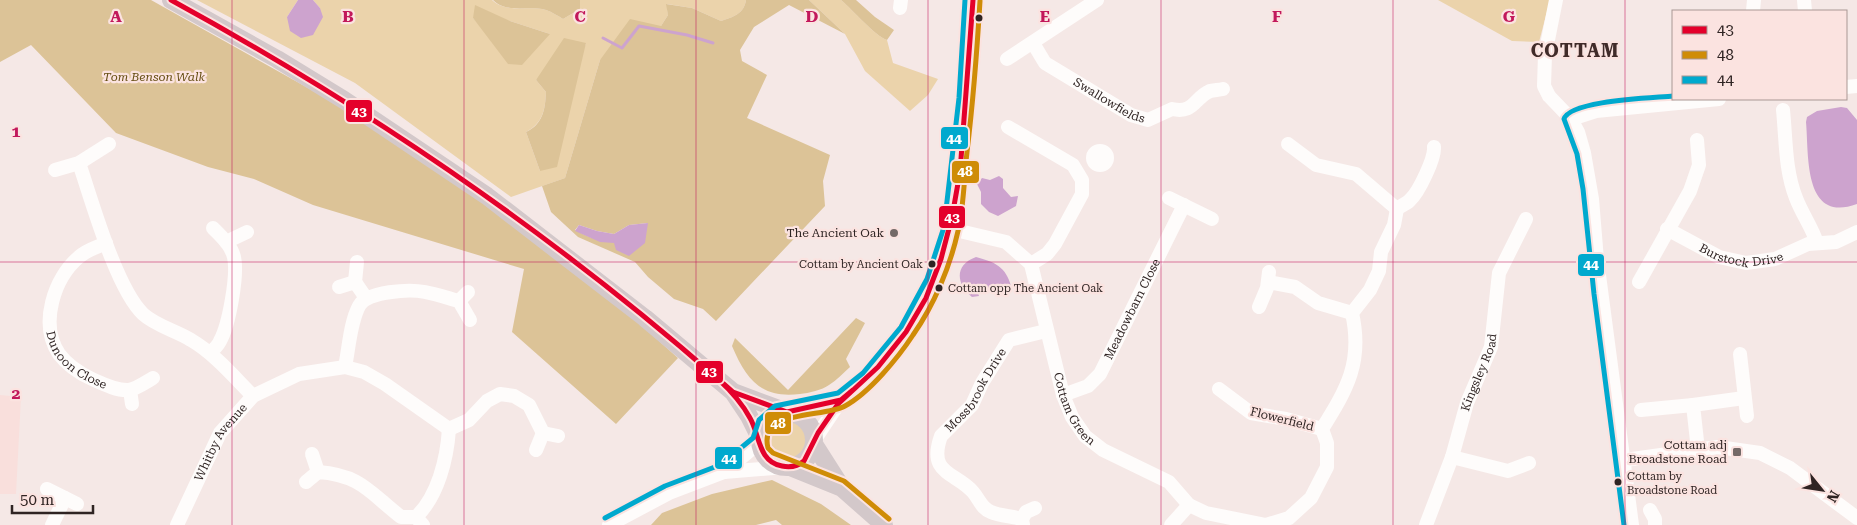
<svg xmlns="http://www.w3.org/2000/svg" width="1857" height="525" viewBox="0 0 1857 525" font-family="'Roboto Serif',serif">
	<rect width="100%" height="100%" fill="#f5e8e6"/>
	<!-- built -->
	<path fill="#f9dfdc" d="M0 395 21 397 16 494H0Z"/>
	<!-- green -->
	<path fill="#ebd3ab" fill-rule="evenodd" d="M197 0H298L287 17 320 8 313 0H492C507 14 528 5 546 10 552 12 558 16 563 19L580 9V0H746C744 14 733 17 721 21L692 8 667 4 668 15 661 26 600 60 565 178 511 197 355 83ZM473 18 510 21 550 34 483 29ZM586 43 540 171 526 132C543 123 545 110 546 92L536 80Z
		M809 0H841C853 10 875 36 887 40L893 63 938 79 928 95 910 111 865 71 845 34Z
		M1438 0H1550L1539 42 1512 41Z
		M768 440a19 19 0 1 1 38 0a19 19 0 1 1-38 0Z"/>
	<!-- forest -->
	<path fill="#dcc397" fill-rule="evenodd" d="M0 0H151L342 107 490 202 640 324 678 358 616 424 512 332 524 269 313 205 254 179 208 167 116 133 31 45 0 62Z
		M493 0H580V9L563 19C558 16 552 12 546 10 528 5 507 14 493 0Z
		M746 0H809L845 34 789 5 754 27 740 50 742 61 767 75 747 118 830 155 823 181 825 206 716 321 703 309 674 299 648 277 635 262 578 237 551 212 542 186 565 178 600 60 630 19 661 26 668 15 666 4 692 8 721 21C733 17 744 14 746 0ZM648 223C615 242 611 249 575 230L579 225 597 231 614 234 629 225Z
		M841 0H856L875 17 894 30 887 40C875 36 853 10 841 0Z
		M475 5 510 21 550 34 522 65 508 64 473 18Z
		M564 38 586 43 557 167 540 171 526 132C543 124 545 110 546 92L536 80Z
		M856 318 865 323 846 359 850 367C843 373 837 380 829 385 822 390 809 393 800 394 761 399 746 379 732 346L735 338 788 390Z
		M772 480 821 504 851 525H782L776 520 756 525H651L662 513 712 494Z"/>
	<!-- water -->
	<path fill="#cda3ce" d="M298 0H313L320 8 323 17 313 35 301 38 290 31 287 17Z
		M1841 107 1847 108 1857 120V204C1803 224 1809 155 1806 122L1807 117 1817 111Z
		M999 176 1003 179V188L1011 197 1018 196 1016 206 998 216 989 212 981 204V192L977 184 982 178 990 180Z
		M648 223 645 243 629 256 616 250 614 243 600 242 575 231 579 225 597 231 614 234 629 225Z
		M976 257C995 262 1006 267 1011 286L1005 292 993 293 981 285 977 290 979 296 972 297C956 284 954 265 976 257Z"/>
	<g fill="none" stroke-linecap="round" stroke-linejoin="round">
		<!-- stream -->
		<path stroke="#cda3ce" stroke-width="3" d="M603 38 622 48 639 26 687 35 713 43"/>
		<!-- minor -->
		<g stroke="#fefcfb" stroke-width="14">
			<path d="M1556 0 1545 55 1544 86 1549 96 1571 119 1578 132 1584 153 1592 199 1597 260 1632 525"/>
			<path d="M1804 0 1805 11"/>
			<path d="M900 8 901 0"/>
			<path d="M1753 11 1754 0"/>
			<path id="s1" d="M1033 43 1045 63 1131 115 1148 120 1172 109C1194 114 1194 98 1210 91 1213 90 1219 90 1223 89"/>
			<path d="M1007 59 1097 0"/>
			<path d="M1846 87 1857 86"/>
			<path d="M1783 110C1786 139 1785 171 1796 198 1802 214 1812 227 1817 243"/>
			<path d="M1571 119 1596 111 1719 99"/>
			<path d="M1008 127 1073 165 1082 180V194L1055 244 1047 254 1031 264"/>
			<path d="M1288 144 1316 165 1356 174 1397 209"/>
			<circle cx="1100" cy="158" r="7"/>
			<path d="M79 163C92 201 116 288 143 314 156 326 177 331 191 340 215 354 234 377 253 396"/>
			<path d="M55 170 79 163 109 144"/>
			<path d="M1169 198 1212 219"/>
			<path id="s2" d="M951 229 1006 242 1031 264 1063 395 1072 417 1085 436 1103 450 1169 482 1189 505 1206 513 1266 525 1289 518 1311 498 1327 467V443L1322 429C1347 389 1363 362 1352 313L1370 290 1379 271 1381 252 1394 225 1397 209C1401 205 1407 204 1410 200 1419 192 1435 158 1434 147"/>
			<path id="s3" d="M1667 229 1719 257 1746 263 1775 259 1808 244 1836 242 1857 232"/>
			<path d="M226 242 247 232"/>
			<path id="s4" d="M106 243C98 247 86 250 79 257 54 278 39 324 59 354 68 366 79 373 92 379 103 384 117 391 129 390 136 389 146 382 153 378"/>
			<path d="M355 282 357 262"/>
			<path d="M1268 282 1295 287 1318 303 1352 313"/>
			<path d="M1639 282 1690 191 1699 165 1697 140"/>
			<path d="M339 287 355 282 366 298"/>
			<path d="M459 301 468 292"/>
			<path d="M1259 307 1267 288 1269 272"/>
			<path d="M210 353C213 350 218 346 220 341 229 325 238 275 234 257 231 245 221 236 213 228"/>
			<path d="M1740 354 1747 416"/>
			<path d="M345 367C349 348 350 323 359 306 367 291 410 289 425 292 436 294 448 298 459 301L470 320"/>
			<path d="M1219 389 1251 413 1286 419 1322 429"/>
			<path d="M130 390 132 404"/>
			<path id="s5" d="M1063 395 1088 386 1100 374 1184 205"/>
			<path d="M1641 410 1693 405"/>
			<path d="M790 412 841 400"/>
			<path d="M815 439 841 400 868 378 907 331 934 282 951 229 966 99 973 0"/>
			<path d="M536 450 543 433"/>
			<path d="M1698 450 1693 405 1744 398"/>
			<path d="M312 454 318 472"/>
			<path d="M1452 457 1508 471 1529 463"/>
			<path d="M1625 460 1718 447 1760 453 1790 468 1857 518"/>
			<path d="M724 472 760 442"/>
			<path d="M306 482 318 472C361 475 370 493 401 517H416L423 525"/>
			<path d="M47 489 77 504"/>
			<path d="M1650 510 1655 519V525"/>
			<path d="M416 517C438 496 447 459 449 429"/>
			<path id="s6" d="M1022 519C1012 516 1000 516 991 512 981 508 980 500 973 492 956 472 927 475 941 436L972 405 982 383 1009 340 1046 331"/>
			<path d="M52 525 65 498"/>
			<path id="s7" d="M177 525 220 433 253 396 299 374 345 367 364 372 385 384 449 429 469 420 487 401 500 394 514 396 529 405 543 433 558 436"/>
			<path d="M609 525 669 493 724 472 785 467"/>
			<path d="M1023 525 1022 519 1026 512 1035 508"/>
			<path d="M1171 525 1189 505"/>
			<path id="s8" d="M1426 525 1452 457 1467 403 1491 347 1499 273 1526 219"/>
		</g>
		<!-- major -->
		<path stroke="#d3c8ca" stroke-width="18" d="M171 0 277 59 344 100 487 196 645 318 733 392 749 416 760 438
			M733 392 787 412
			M760 440a27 27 0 1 1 54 0a27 27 0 1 1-54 0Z
			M814 444 842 488 884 525
			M790 467 842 488"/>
		<defs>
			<path id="bus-1" d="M171 0C367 107 550 232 718 379 730 390 742 403 750 418 760 435 758 462 782 466 791 468 798 466 804 461L818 433 838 404 878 367 906 332 926 298 941 259 952 217 960 172 973 0
				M724 384 733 392 787 412 841 400 853 390"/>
			<path id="bus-2" d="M889 519 844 481 773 453 768 448C758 409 824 418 845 406 869 393 898 358 913 335 934 305 950 267 958 231 964 206 964 178 967 152 973 102 977 51 980 1"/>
			<path id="bus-3" d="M605 518 665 486 720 465 753 438 759 420 775 406 838 393 863 373 901 327 927 279 944 227 959 98 965 0
				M1624 525 1594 294 1583 189 1577 154 1564 119C1570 100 1654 98 1673 96"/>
		</defs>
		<!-- bus-1 casing -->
		<use href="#bus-1" stroke="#fbe3e0" stroke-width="9"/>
		<!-- bus-2 casing -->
		<use href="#bus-2" stroke="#fbe3e0" stroke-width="9"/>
		<!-- bus-3 casing -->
		<use href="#bus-3" stroke="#fbe3e0" stroke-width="9"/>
		<!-- bus-1 -->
		<use href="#bus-1" stroke="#e4002b" stroke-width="5"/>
		<!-- bus-2 -->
		<use href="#bus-2" stroke="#cf8c07" stroke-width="5"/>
		<!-- bus-3 -->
		<use href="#bus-3" stroke="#00a9ce" stroke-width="5"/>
	</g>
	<!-- grid -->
	<path fill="none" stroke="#c2185b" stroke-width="1" stroke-opacity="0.55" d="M232 0V525M464 0V525M696 0V525M928 0V525M1161 0V525M1393 0V525M1625 0V525M0 262H1857"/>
	<!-- markers -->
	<g fill="#2f2423" stroke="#fbe3e0" stroke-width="2">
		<circle cx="979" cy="18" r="4.5"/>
		<circle cx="932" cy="264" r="4.5"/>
		<circle cx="939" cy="288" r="4.5"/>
		<circle cx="1618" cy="482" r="4.5"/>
	</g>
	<g fill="#746967" stroke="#fbe3e0" stroke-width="2">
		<circle cx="894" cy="233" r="5"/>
		<rect x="1732" y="447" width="10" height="10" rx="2.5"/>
	</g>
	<g text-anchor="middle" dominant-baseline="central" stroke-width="4.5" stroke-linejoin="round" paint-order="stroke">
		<!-- bus labels -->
		<g font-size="11" fill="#2f2423" stroke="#fbe3e0" text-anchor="start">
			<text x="923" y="264" text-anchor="end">Cottam by Ancient Oak</text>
			<text x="948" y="288">Cottam opp The Ancient Oak</text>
			<text x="1627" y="476">Cottam by<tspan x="1627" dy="14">Broadstone Road</tspan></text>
		</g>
		<!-- park labels -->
		<g font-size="12" font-style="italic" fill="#664e13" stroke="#fbe3e0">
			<text x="154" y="77">Tom Benson Walk</text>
		</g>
		<!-- street labels -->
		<g font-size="12" fill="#2f2423" stroke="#fbe3e0">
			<text stroke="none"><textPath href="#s1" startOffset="98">Swallowfields</textPath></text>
			<text stroke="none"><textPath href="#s3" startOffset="81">Burstock Drive</textPath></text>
			<text stroke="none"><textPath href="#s5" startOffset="116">Meadowbarn Close</textPath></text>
			<text stroke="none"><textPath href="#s4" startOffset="154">Dunoon Close</textPath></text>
			<text stroke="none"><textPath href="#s8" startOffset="162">Kingsley Road</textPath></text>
			<text stroke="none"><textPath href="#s6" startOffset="190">Mossbrook Drive</textPath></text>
			<text stroke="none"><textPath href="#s2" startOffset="242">Cottam Green</textPath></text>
			<text transform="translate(1282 419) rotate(14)">Flowerfield</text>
			<text stroke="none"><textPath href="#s7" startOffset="94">Whitby Avenue</textPath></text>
		</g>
		<!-- poi labels -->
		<g font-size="12" fill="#2f2423" stroke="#fbe3e0" text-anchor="end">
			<text x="884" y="233">The Ancient Oak</text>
			<text x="1727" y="445">Cottam adj<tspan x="1727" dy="14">Broadstone Road</tspan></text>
		</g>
		<!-- district labels -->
		<g font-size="18" font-weight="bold" letter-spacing="1" fill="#412b29" stroke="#fbe3e0">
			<text x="1575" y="50">COTTAM</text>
		</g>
	</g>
	<g font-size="16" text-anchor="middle" font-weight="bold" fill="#c2185b" stroke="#fbe3e0" stroke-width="4.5" stroke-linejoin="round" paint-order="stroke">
		<text x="116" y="22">A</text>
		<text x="348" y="22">B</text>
		<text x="580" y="22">C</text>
		<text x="812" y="22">D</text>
		<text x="1045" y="22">E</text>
		<text x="1277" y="22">F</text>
		<text x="1509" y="22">G</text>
		<text x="16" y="137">1</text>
		<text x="16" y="399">2</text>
	</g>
	<g stroke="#fbe3e0" stroke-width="2">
		<rect x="345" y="99" width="28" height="24" rx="5" fill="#e4002b"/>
		<rect x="940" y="126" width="29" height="24" rx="5" fill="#00a9ce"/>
		<rect x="951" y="160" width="29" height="24" rx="5" fill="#cf8c07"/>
		<rect x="938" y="205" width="28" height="24" rx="5" fill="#e4002b"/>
		<rect x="1577" y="253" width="28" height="24" rx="5" fill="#00a9ce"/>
		<rect x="695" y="360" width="29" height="24" rx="5" fill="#e4002b"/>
		<rect x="764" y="411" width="28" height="24" rx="5" fill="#cf8c07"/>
		<rect x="714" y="446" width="29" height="24" rx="5" fill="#00a9ce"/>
	</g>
	<g font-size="14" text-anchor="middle" font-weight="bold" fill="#fff">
		<text x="359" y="116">43</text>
		<text x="954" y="143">44</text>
		<text x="965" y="176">48</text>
		<text x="952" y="222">43</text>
		<text x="1591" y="269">44</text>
		<text x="709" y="376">43</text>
		<text x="778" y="428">48</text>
		<text x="729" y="463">44</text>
	</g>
	<!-- legend -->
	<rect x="1672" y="10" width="175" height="90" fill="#fbe3e0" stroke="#a99794"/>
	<rect x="1682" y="26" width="25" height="8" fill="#e4002b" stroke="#a99794"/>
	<text x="1717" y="35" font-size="15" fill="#2f2423">43</text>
	<rect x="1682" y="51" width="25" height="8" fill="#cf8c07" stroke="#a99794"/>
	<text x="1717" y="60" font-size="15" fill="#2f2423">48</text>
	<rect x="1682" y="76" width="25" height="8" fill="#00a9ce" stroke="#a99794"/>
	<text x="1717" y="85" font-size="15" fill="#2f2423">44</text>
	<!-- north arrow -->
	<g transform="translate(1822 490) rotate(120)" stroke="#fbe3e0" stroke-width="4" paint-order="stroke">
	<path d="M0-4L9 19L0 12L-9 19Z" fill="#2f2423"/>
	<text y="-8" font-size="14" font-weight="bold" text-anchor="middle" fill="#2f2423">N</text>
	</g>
	<!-- scale -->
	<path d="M12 505v8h81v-8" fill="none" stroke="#2f2423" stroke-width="2.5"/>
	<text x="20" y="505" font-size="15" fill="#2f2423" stroke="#fbe3e0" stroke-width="4" paint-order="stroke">50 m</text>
</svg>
